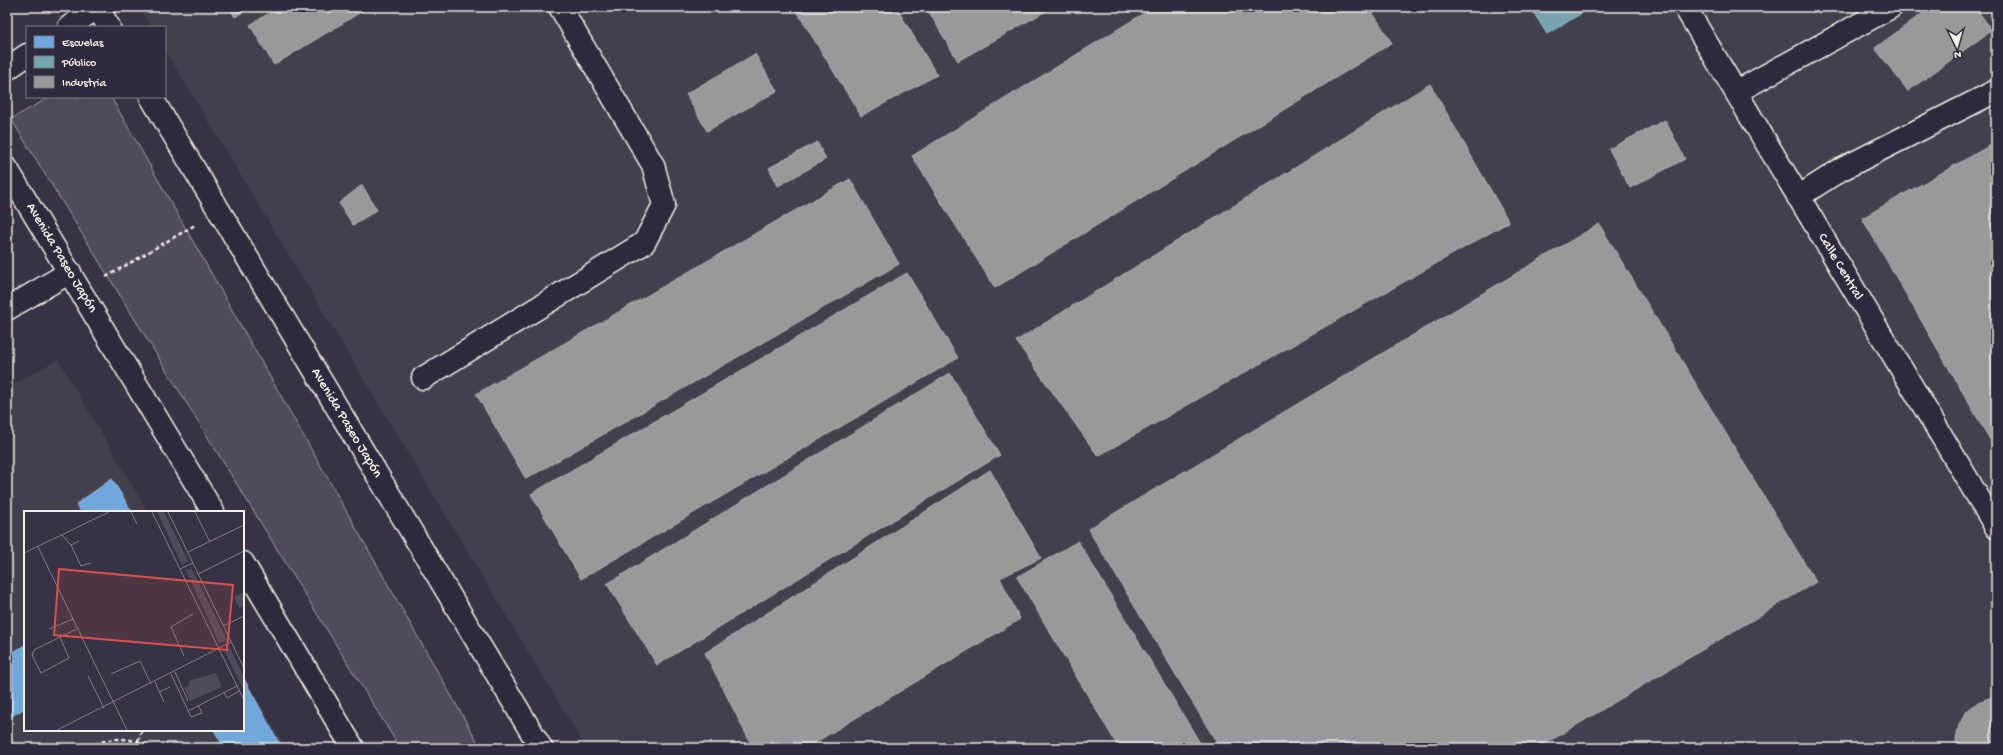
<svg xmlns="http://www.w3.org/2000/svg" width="2003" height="755" viewBox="0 0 2003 755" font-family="'Gochi Hand',sans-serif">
	<rect width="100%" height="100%" fill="#373244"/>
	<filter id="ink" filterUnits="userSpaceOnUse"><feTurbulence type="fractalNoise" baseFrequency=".025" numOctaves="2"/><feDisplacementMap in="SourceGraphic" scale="8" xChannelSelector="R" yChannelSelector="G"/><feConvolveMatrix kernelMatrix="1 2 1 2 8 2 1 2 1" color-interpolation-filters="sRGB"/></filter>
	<g filter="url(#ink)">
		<!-- built -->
		<path fill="#433f4e" d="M139 7H1996V748H586L165 50V27H151Z
			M58 359 148 512H25V730H243V675L286 748H7V388Z"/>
		<!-- green -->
		<path fill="#504b59" stroke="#a29ea0" d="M50 97H111L481 748H400L11 119Z"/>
		<!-- schools -->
		<path fill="#6fa8dc" stroke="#97bee0" d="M112 479 132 512H81L76 504Z
			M25 645V708L7 719V656Z
			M243 677 282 748H224L214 730H243Z"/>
		<!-- public -->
		<path fill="#76a5af" stroke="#9cbcc0" d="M1530 7H1592L1547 34Z"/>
		<!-- industry -->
		<path fill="#999" stroke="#b4b3b1" d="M229 7H251L235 17Z
			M279 7H369L274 65 250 25Z
			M794 7H896L937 75 861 116Z
			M926 7H1053L958 61Z
			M1154 7H1369L1392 43 995 288 912 156Z
			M1931 7H1975L1992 30 1908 91 1875 48Z
			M755 54 777 91 707 131 686 94Z
			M1430 84 1509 222 1098 456 1016 341Z
			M1665 120 1685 159 1630 188 1609 149Z
			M817 142 826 159 778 186 769 168Z
			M1996 142V450L1862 218Z
			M850 179 899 264 526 479 476 394Z
			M362 185 377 210 353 225 339 203Z
			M1599 224 1816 582 1538 748H1220L1088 529Z
			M907 273 958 358 581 579 531 494Z
			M950 373 1000 455 657 665 607 584Z
			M990 470 1041 558 1000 578 1020 619 806 748H753L705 653Z
			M1078 541 1203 748H1119L1017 577Z
			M1992 697H1996V748H1957L1956 739 1959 725 1967 711 1978 702Z"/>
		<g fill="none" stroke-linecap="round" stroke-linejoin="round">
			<defs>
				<path id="minor" d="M1685 7 1996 527
					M69 27 98 7
					M7 69 27 55
					M1736 92 1891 7
					M1798 197 1840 170 1996 91
					M7 309 70 272
					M423 378 644 243 664 205 653 165 560 7"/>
				<path id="major" d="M97 7 109 27
					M151 97 541 748
					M7 169 213 512
					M243 563 353 748"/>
			</defs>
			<!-- minor casing -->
			<use href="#minor" stroke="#f4f1e8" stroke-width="25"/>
			<!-- major casing -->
			<use href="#major" stroke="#f4f1e8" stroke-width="25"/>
			<!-- path -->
			<path stroke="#f4f1e8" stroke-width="2.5" stroke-dasharray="4 3" stroke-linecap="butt" d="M106 277 195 225
				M138 741 142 730
				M89 748C110 735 131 737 153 748"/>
			<!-- minor -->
			<use href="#minor" stroke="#2f2a3d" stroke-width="22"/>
			<!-- major -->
			<use href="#major" stroke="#2f2a3d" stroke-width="22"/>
		</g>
	</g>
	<g text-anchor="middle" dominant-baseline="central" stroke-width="4" stroke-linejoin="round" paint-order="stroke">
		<!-- street labels -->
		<g font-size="14" fill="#f4f1e8" stroke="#2f2a3d">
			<text transform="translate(61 258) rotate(59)">Avenida Paseo Japón</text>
			<text transform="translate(1840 267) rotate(59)">Calle Central</text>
			<text transform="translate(346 423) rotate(59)">Avenida Paseo Japón</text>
		</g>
	</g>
	<!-- overview -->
	<g transform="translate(24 511)">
		<rect width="220" height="220" fill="#373244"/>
		<path d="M133 1H140L164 50 158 54ZM168 58 203 129 195 132 162 59ZM219 81 220 95 215 97 210 86ZM206 137 220 166V180L200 139ZM192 162 198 176 166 190 160 177 166 174 165 170Z" fill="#504b59"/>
		<path fill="none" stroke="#837e86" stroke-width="1" d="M107 1 113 13M128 1 220 189M144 1 220 157M171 1 186 31M38 24 47 34 55 30M47 34 57 55 67 52M14 36 103 219M164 41 220 14M0 42 85 1M156 58 169 52M174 63 220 40M199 115 220 105M25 118 49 108M36 126 45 147 17 162 8 144 10 139 40 124 53 118M160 145 147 116 169 103M151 161 164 190M87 163 116 150 127 173M147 163 167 206 178 202 174 194M64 165 80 197M131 171 140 191M135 181 146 176M200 181 203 187 215 180M164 200 213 175M33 219 207 131"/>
		<path fill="#dc504e" fill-opacity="0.15" stroke="#dc504e" stroke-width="2" d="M35 58 209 74 203 139 30 124Z"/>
		<rect width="220" height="220" fill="none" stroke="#f4f1e8" stroke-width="2"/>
	</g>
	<!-- margin -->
	<rect width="2003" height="755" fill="none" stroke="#2f2a3d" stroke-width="24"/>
	<rect x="12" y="12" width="1979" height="731" fill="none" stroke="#f4f1e8" stroke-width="1.5" filter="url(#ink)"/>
	<!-- legend -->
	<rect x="26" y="26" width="140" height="72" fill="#2f2a3d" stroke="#7e7a81"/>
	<rect x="34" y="36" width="20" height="12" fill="#6fa8dc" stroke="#7e7a81"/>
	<text x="62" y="46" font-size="12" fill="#f4f1e8">Escuelas</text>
	<rect x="34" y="56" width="20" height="12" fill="#76a5af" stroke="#7e7a81"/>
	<text x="62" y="66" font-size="12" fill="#f4f1e8">Público</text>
	<rect x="34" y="76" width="20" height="12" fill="#999999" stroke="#7e7a81"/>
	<text x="62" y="86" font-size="12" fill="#f4f1e8">Industria</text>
	<!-- north arrow -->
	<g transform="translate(1957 46) rotate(175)" stroke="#2f2a3d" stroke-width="3" paint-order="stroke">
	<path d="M0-3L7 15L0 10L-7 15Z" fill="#f4f1e8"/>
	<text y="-6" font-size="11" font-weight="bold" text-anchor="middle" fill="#f4f1e8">N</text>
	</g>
</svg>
